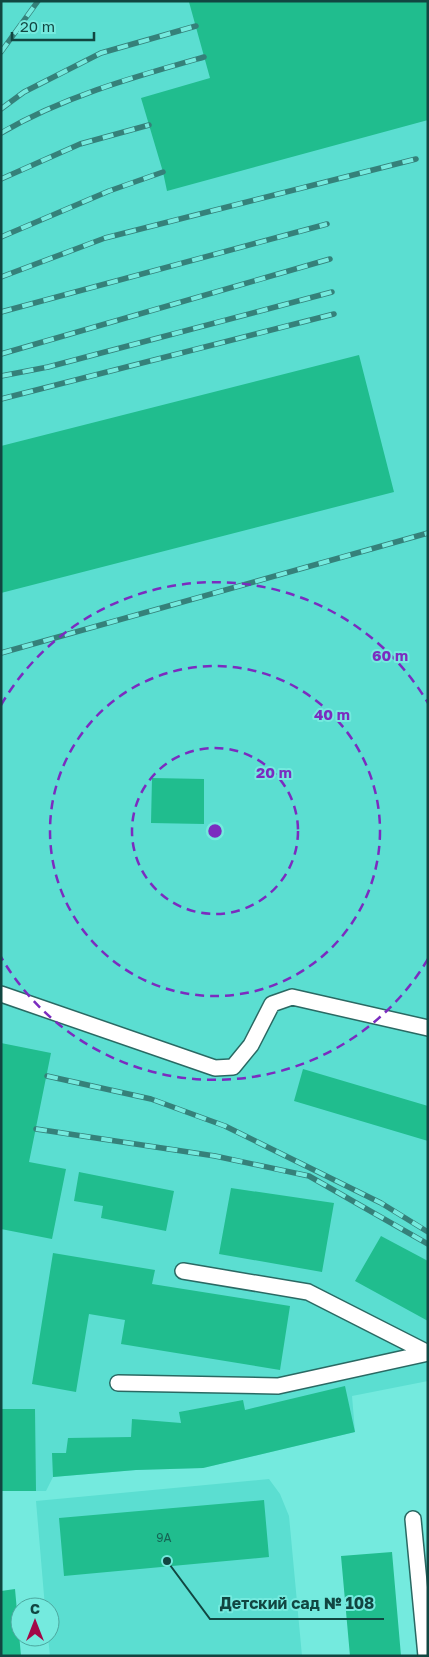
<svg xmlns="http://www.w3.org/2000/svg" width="429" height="1657" viewBox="0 0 429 1657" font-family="'Golos Text',sans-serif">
	<rect width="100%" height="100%" fill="#74eade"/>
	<!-- built -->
	<path fill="#5bded1" d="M1 1H428V1381L352 1396 355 1432 203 1468 136 1470 53 1477 46 1491H1Z
		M269 1479 280 1494 289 1516 302 1656H50L48 1637 50 1607H45L36 1501Z"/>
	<!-- building -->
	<path fill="#20bd8e" d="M428 1V120L167 191 163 172 141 98 210 78 189 2Z
		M359 355 394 492 1 593V446Z
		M152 778 204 779V824L151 823Z
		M1 1043 51 1053 29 1162 66 1169 52 1239 1 1229Z
		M303 1069 428 1106V1141L294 1101Z
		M79 1172 174 1191 166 1231 101 1218 103 1206 74 1201Z
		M231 1188 334 1203 322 1272 219 1254Z
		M381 1236 428 1261V1321L355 1281Z
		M53 1253 155 1270 152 1284 290 1306 280 1370 121 1344 125 1320 89 1314 76 1392 32 1384Z
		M345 1386 355 1432 203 1468 136 1470 53 1477 52 1453H66L68 1438 131 1437 132 1419 181 1423 179 1412 243 1400 245 1410Z
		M1 1409H35L36 1491H1Z
		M264 1500 269 1557 64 1576 59 1518Z
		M392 1552 401 1656H350L341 1556Z
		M15 1589 21 1656H1V1591Z"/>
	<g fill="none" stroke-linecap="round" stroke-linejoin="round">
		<defs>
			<path id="lane" d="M1 994 215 1068 233 1067 251 1045 272 1004 292 997 428 1028
				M183 1271 308 1292 426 1352
				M118 1383 278 1386 428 1353
				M413 1519 426 1656"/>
		</defs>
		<!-- lane casing -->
		<use href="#lane" stroke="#2a6963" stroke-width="18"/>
		<!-- lane -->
		<use href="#lane" stroke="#fff" stroke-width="15"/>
		<defs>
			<path id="rail" d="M1 52 38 1
				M1 109 24 92 101 53 196 26
				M1 133C65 96 134 77 204 57
				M1 179 80 144 149 125
				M1 237 109 191 163 172
				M1 277 105 238 416 159
				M1 312 327 224
				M1 354 330 259
				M1 376 48 367 332 292
				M1 399 334 314
				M1 653 428 533
				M47 1076 151 1099 225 1126 381 1203 428 1232
				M36 1129 215 1156 309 1176 428 1244"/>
		</defs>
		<!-- rail casing -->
		<use href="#rail" stroke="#35817a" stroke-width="5.5"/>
		<!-- rail -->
		<use href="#rail" stroke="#74eade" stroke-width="4" stroke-dasharray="11" stroke-linecap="butt"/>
	</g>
	<!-- distance rings -->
	<g fill="none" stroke="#7b2cbf" stroke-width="2.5" stroke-dasharray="9 6">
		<circle cx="215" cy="831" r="83"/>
		<circle cx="215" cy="831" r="165"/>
		<path d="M428 959A248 248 0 0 1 1 957M1 705A248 248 0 0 1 428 703"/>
	</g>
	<g text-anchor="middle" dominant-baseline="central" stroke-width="4" stroke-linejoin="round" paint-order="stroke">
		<!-- number labels -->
		<g font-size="12" fill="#156454">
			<text x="164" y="1537">9А</text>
		</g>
	</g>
	<circle cx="215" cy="831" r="8" fill="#7b2cbf" stroke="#74eade" stroke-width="2.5"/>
	<g font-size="15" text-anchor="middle" font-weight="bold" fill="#7b2cbf" stroke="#74eade" stroke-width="4" stroke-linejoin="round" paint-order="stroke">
		<text x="390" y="661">60 m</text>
		<text x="332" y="720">40 m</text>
		<text x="274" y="778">20 m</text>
	</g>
	<!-- callouts -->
	<path fill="none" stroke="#114641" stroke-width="2" d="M167 1561L210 1619H384"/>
	<circle fill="#114641" stroke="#74eade" stroke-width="2" cx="167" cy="1561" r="5"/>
	<g font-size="16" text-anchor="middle" font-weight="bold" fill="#114641" stroke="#74eade" stroke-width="4" stroke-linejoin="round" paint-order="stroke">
		<text x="297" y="1609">Детский сад № 108</text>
	</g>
	<!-- border -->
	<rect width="429" height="1657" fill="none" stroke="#114641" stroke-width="5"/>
	<!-- north arrow -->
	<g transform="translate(35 1622)"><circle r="24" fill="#74eade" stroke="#4ca89f"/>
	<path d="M0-4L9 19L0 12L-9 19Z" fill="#a20847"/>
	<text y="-8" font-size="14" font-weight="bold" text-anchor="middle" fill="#114641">С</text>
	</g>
	<!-- scale -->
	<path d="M12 32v8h82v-8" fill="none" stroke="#114641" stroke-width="2.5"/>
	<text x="20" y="32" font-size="15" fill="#114641" stroke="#74eade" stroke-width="4" paint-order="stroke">20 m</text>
</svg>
